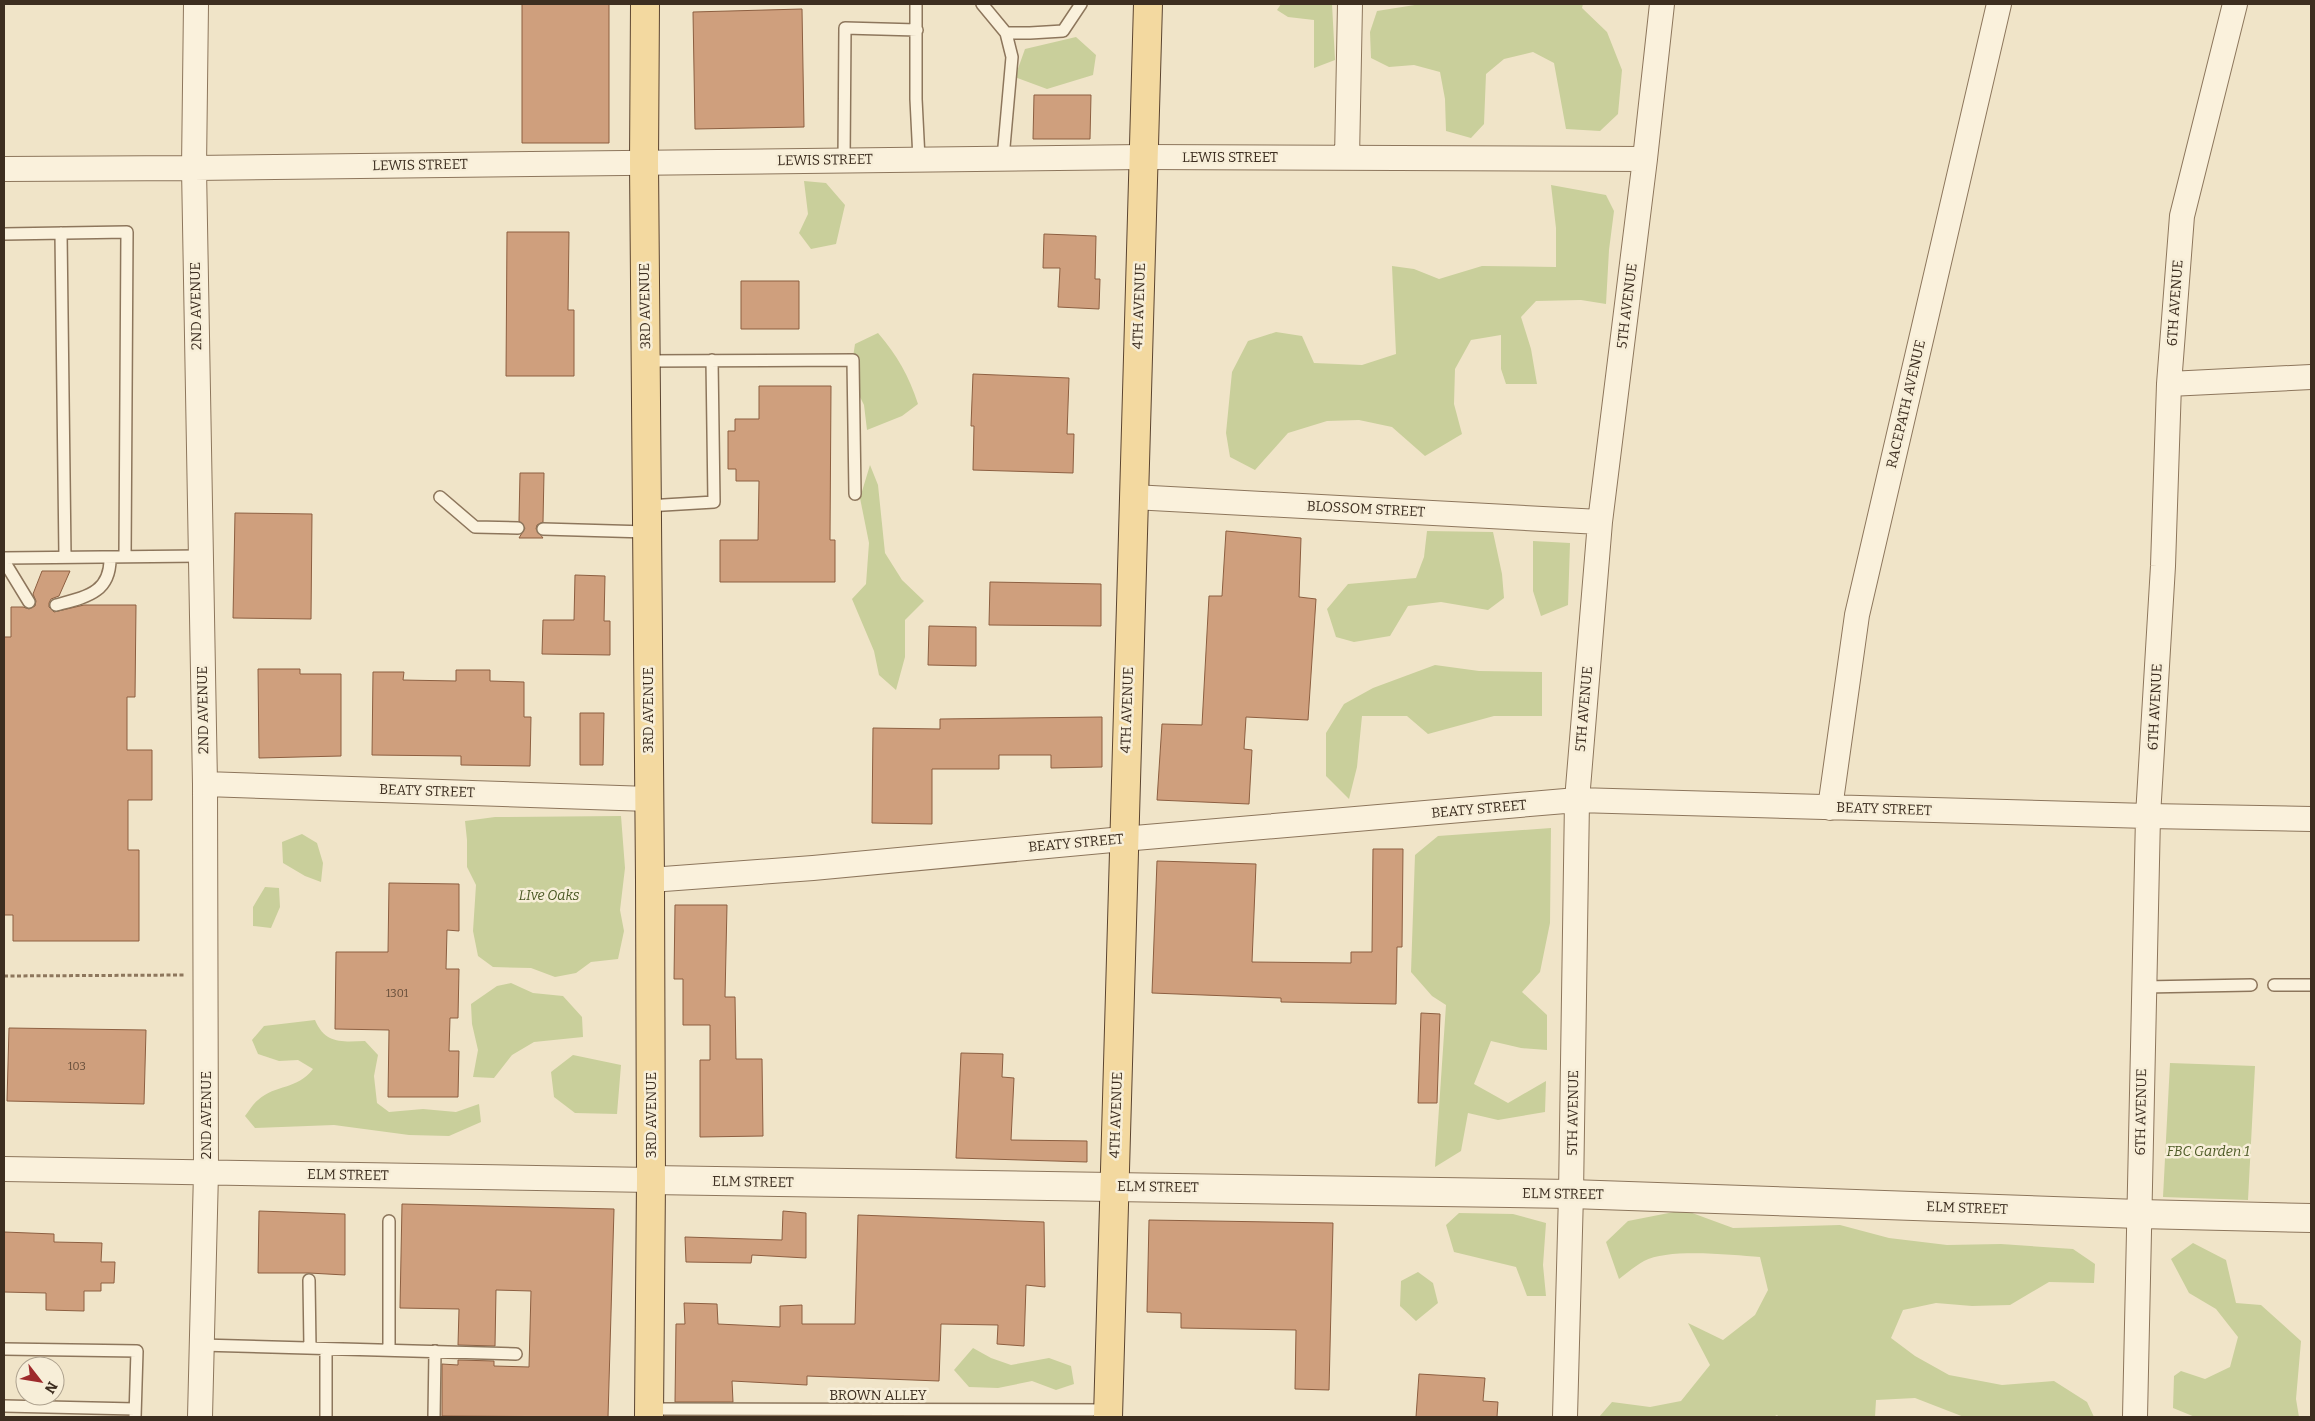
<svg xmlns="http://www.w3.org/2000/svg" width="2315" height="1421" viewBox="0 0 2315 1421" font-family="Bitter,serif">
	<rect width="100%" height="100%" fill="#f0e4c8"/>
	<!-- green -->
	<path fill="#c9cf9b" d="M1281 4H1332L1335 60 1314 68V20L1288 17 1277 10Z
		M1421 4H1583L1582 8 1607 32 1622 70 1618 114 1600 131 1566 129 1554 63 1533 52 1504 59 1486 74 1484 124 1471 138 1446 131 1445 99 1440 72 1414 65 1389 67 1371 58 1370 32 1377 11Z
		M1076 37 1096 55 1093 75 1047 89 1015 77 1025 49Z
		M804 181 826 183 845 205 836 244 811 249 799 233 808 214Z
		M1551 185 1606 195 1614 211 1609 250 1606 304 1581 300 1536 301 1521 317 1531 349 1537 384H1506L1501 369V335L1471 340 1455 369 1454 404 1462 434 1425 456 1392 427 1359 420 1327 421 1288 433 1255 470 1230 457 1226 433 1232 372 1248 341 1276 332 1302 336 1314 363 1362 365 1396 354 1392 266 1414 269 1439 279 1482 266 1556 267V228Z
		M878 333C897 355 909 376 918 404L902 416 867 430 864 405 850 377 855 344Z
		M870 465 878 485 885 553 902 580 924 601 905 620V657L896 690 879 675 874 651 852 599 866 584 869 543 860 498Z
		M1427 531 1493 532 1502 574 1504 598 1488 610 1441 602 1408 606 1390 636 1354 642 1336 637 1327 609 1348 584 1416 578 1424 557Z
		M1533 541 1570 543 1568 605 1541 616 1533 591Z
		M1435 665 1479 671 1542 672V716H1494L1428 734 1407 716H1362L1357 767 1349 799 1326 776V733L1344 704 1373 688Z
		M621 816 625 868 620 910 624 931 618 959 591 962 576 973 555 977 531 968 493 967 478 956 473 931 476 885 467 867V840L465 821 495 817Z
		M1551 828 1550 923 1540 972 1522 992 1547 1015V1050L1521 1048 1491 1041 1474 1084 1508 1103 1546 1081 1545 1112 1498 1120 1468 1113 1461 1151 1435 1167 1446 1005 1432 996 1411 972 1415 855 1438 836Z
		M302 834 317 843 323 863 321 882 305 876 283 863 282 842Z
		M265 887 279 888 280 907 271 928 253 926V907Z
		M511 983 533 993 563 996 582 1017 583 1037 534 1042 512 1055 494 1078 473 1077 478 1050 472 1024 471 1004 497 986Z
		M315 1020C325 1044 342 1042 365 1041L378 1055 374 1076 377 1103 389 1112 423 1109 456 1112 479 1104 481 1122 449 1136 409 1135 334 1125 255 1128 245 1116C249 1111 253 1104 258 1100 276 1084 297 1090 313 1069L298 1060 279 1061 258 1054 252 1040 264 1026Z
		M573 1055 621 1065 617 1114 575 1113 554 1097 551 1072Z
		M2170 1063 2255 1066 2248 1200 2163 1197Z
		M1684 1210 1733 1228 1840 1225 1889 1238 1947 1245 2001 1244 2073 1249 2095 1264 2094 1283 2049 1282 2010 1305 1972 1306 1936 1303 1903 1310 1891 1338 1915 1356 1949 1375 2002 1385 2054 1381 2087 1402 2094 1417H1964L1915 1398 1876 1400 1875 1417H1779L1777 1415 1773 1417H1599L1612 1402 1650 1407 1681 1401 1710 1365 1688 1323 1723 1340 1755 1315 1768 1290 1760 1257C1732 1255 1668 1248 1644 1261 1635 1266 1627 1273 1619 1279L1606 1242 1628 1221Z
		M1459 1213 1513 1214 1546 1223 1543 1265 1546 1296H1527L1516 1267 1454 1252 1446 1225Z
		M2193 1243 2226 1260 2236 1303 2261 1305 2301 1341 2296 1399 2299 1417H2195L2173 1408 2174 1376 2181 1371 2205 1379 2230 1367 2238 1337 2216 1309 2189 1293 2171 1259Z
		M1418 1272 1433 1283 1438 1303 1416 1321 1400 1306 1401 1281Z
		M973 1348 991 1358 1011 1365 1049 1358 1071 1366 1074 1384 1056 1390 1032 1381 998 1388 969 1387 954 1370Z"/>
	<!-- building -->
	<path fill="#cf9f7d" stroke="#8d5f41" d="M522 4H609V143H522Z
		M802 9 804 127 695 129 693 12Z
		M1034 95H1091L1090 139H1033Z
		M507 232H569L568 310H574V376H506Z
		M1044 234 1096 236 1095 279H1100L1099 309 1058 307 1060 268H1043Z
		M741 281H799V329H741Z
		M973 374 1069 378 1067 434H1074L1073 473 973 470 974 426H971Z
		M759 386H831L830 540H835V582H720V540H758L759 481H736V469H728V431H735V419H759Z
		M520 473H544L543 522 537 525 536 529 543 538H519L525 528 519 521Z
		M235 513 312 514 311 619 233 618Z
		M1226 531 1301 538 1299 597 1316 599 1308 720 1246 717 1244 749 1252 750 1249 804 1157 800 1162 724 1202 725 1209 596H1222Z
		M42 571H70L59 596 51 599 49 603V607L54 612 84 605H136L135 697H127V750H152V800H128V850H139V941H13V915H4V637H11V607H23L29 609 35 606 36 601 33 594Z
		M575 575 605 576 604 621H610V655L542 654 543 620H574Z
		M990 582 1101 584V626L989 625Z
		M929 626 976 627V666L928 665Z
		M258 669H300V674H341V756L259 758Z
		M456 670H490V681L524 682V717H531L530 766 461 765V756L372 755 373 672H404L403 680 456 681Z
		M580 713H604L603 765H580Z
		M1102 717V767L1051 768V755H999V769H932V824L872 823 873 728 940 729V719Z
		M1373 849H1403L1402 947H1397L1396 1004 1281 1002V998L1152 993 1157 861 1256 864 1252 962 1351 963V952H1372Z
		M389 883 459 884V931L447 930 446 969H459L458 1018H450L449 1051H459L458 1097H388L389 1030 335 1029 336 952H388Z
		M675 905H727L725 997H735L736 1059H762L763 1136 700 1137V1060H710V1025H683V979H674Z
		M1421 1013 1440 1014 1437 1103H1418Z
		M9 1028 146 1030 144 1104 7 1101Z
		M961 1053 1003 1054 1002 1077 1014 1078 1011 1140 1087 1141V1162L956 1158Z
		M402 1204 614 1209 608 1417 442 1416V1364L458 1365V1360L494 1361V1366L529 1367 531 1291 496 1290 495 1346 458 1345 459 1309 400 1308Z
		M259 1211 345 1214V1275L309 1273H258Z
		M783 1211 806 1213V1258L752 1255 751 1263 686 1262 685 1237 782 1240Z
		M858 1215 1044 1222 1045 1287 1026 1285 1024 1346 997 1344 998 1325 941 1324 939 1381 807 1376V1385L732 1381 733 1402H675L676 1324H685L684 1303 717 1304 718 1324 780 1327V1306L802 1305V1324H855Z
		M1149 1220 1333 1223 1329 1390 1295 1389 1296 1330 1181 1328V1313L1147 1312Z
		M4 1232 54 1234V1242L102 1243 101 1262H115L114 1283H101V1291H84V1311L46 1310V1293L4 1292Z
		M1419 1374 1485 1378 1483 1401 1498 1402 1497 1417H1416Z"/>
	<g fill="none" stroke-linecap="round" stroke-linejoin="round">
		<defs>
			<path id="service" d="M916 4V99L919 159
				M982 4 1006 33 1012 57 1003 158
				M1006 33H1030L1063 31 1081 4
				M844 160 845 28 917 30
				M61 233 65 557
				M4 234 127 232 125 557
				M646 361 853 360 855 494
				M440 497 475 527 518 528
				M647 506 714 502 712 360
				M543 529 647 532
				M4 558 201 556
				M4 561 29 602
				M56 605C86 597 111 593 110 557
				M2274 985H2311
				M2144 987 2251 985
				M309 1280 310 1348
				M201 1345 516 1354
				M4 1349 137 1351 135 1417
				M389 1350V1221
				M4 1406 135 1409
				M649 1409 1108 1410
				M326 1417V1349
				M434 1417 435 1351"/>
			<path id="minor" d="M196 4 194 168 205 784 206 1172 200 1417
				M1347 158 1350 4
				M4 169 194 168 1143 157 1645 159
				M2169 384 2311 377
				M1133 497 1600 522
				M205 784 649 799
				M1830 808 1857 615 1999 4
				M650 880 813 868 1123 839 1577 800 2148 816 2311 819
				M4 1169 651 1180
				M1565 1417 1571 1194 1577 800 1600 522 1645 159 1662 4
				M2135 1417 2148 816 2163 566 2169 384 2182 216 2235 4"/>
			<path id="tertiary" d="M651 1180 1571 1194 2139 1214 2311 1218"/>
			<path id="primary" d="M645 4 644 162 650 880 651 1180 649 1417
				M1108 1417 1148 4"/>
		</defs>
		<!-- service casing -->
		<use href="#service" stroke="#8d765c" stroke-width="14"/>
		<!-- minor casing -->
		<use href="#minor" stroke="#8d765c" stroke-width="26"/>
		<!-- tertiary casing -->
		<use href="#tertiary" stroke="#8d765c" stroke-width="30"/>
		<!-- primary casing -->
		<use href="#primary" stroke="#5b4430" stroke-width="30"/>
		<!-- path -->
		<path stroke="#8d765c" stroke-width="3" stroke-dasharray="4 2.5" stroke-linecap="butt" d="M4 976 184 975"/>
		<!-- service -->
		<use href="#service" stroke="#faf1dc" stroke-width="11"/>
		<!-- minor -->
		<use href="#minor" stroke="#faf1dc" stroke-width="24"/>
		<!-- tertiary -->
		<use href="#tertiary" stroke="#faf1dc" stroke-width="28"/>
		<!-- primary -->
		<use href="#primary" stroke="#f3d9a0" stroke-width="28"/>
	</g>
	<g text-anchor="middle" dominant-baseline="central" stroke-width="5" stroke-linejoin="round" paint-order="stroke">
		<!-- number labels -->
		<g font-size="11" fill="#624a37">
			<text x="397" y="993">1301</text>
			<text x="77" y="1066">103</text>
		</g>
		<!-- street labels -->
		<g font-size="14" fill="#3d2e20" stroke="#f7eed8">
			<text x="1230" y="157">LEWIS STREET</text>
			<text transform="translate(825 160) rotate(-1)">LEWIS STREET</text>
			<text transform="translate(420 165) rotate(-1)">LEWIS STREET</text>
			<text transform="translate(2175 303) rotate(-86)">6TH AVENUE</text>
			<text transform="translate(196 306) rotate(-91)">2ND AVENUE</text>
			<text transform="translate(645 306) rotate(-91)">3RD AVENUE</text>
			<text transform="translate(1139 306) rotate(-88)">4TH AVENUE</text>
			<text transform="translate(1627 306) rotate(-83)">5TH AVENUE</text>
			<text transform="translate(1906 404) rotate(-77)">RACEPATH AVENUE</text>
			<text transform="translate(1366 509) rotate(3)">BLOSSOM STREET</text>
			<text transform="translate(2155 707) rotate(-87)">6TH AVENUE</text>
			<text transform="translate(1584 709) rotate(-85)">5TH AVENUE</text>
			<text transform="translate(203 710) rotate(-91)">2ND AVENUE</text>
			<text transform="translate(648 710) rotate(-90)">3RD AVENUE</text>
			<text transform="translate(1127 710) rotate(-88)">4TH AVENUE</text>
			<text transform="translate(427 791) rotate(2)">BEATY STREET</text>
			<text transform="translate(1479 809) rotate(-5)">BEATY STREET</text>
			<text transform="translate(1884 809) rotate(2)">BEATY STREET</text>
			<text transform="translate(1076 843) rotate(-5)">BEATY STREET</text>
			<text transform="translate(2141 1112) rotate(-89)">6TH AVENUE</text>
			<text transform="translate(1573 1113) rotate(-89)">5TH AVENUE</text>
			<text transform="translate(206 1115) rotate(-90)">2ND AVENUE</text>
			<text transform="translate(651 1115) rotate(-90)">3RD AVENUE</text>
			<text transform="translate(1116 1115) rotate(-88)">4TH AVENUE</text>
			<text transform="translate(348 1175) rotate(1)">ELM STREET</text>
			<text transform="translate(753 1182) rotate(1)">ELM STREET</text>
			<text transform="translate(1158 1187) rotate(1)">ELM STREET</text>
			<text transform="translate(1563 1194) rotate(1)">ELM STREET</text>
			<text transform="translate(1967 1208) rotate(2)">ELM STREET</text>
			<text x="878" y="1395">BROWN ALLEY</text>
		</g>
		<!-- park labels -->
		<g font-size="14" font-style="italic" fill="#4d5a26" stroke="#f7eed8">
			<text x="549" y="895">LIve Oaks</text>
			<text x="2208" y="1151">FBC Garden 1</text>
		</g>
	</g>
	<!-- border -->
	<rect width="2315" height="1421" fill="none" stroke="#3d2e20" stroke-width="10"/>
	<!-- north arrow -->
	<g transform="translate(40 1381) rotate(121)"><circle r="24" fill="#f7eed8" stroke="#ada18e"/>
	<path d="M0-4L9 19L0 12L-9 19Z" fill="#9e2a2b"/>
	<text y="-8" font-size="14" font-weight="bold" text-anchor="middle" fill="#3d2e20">N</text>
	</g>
</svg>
